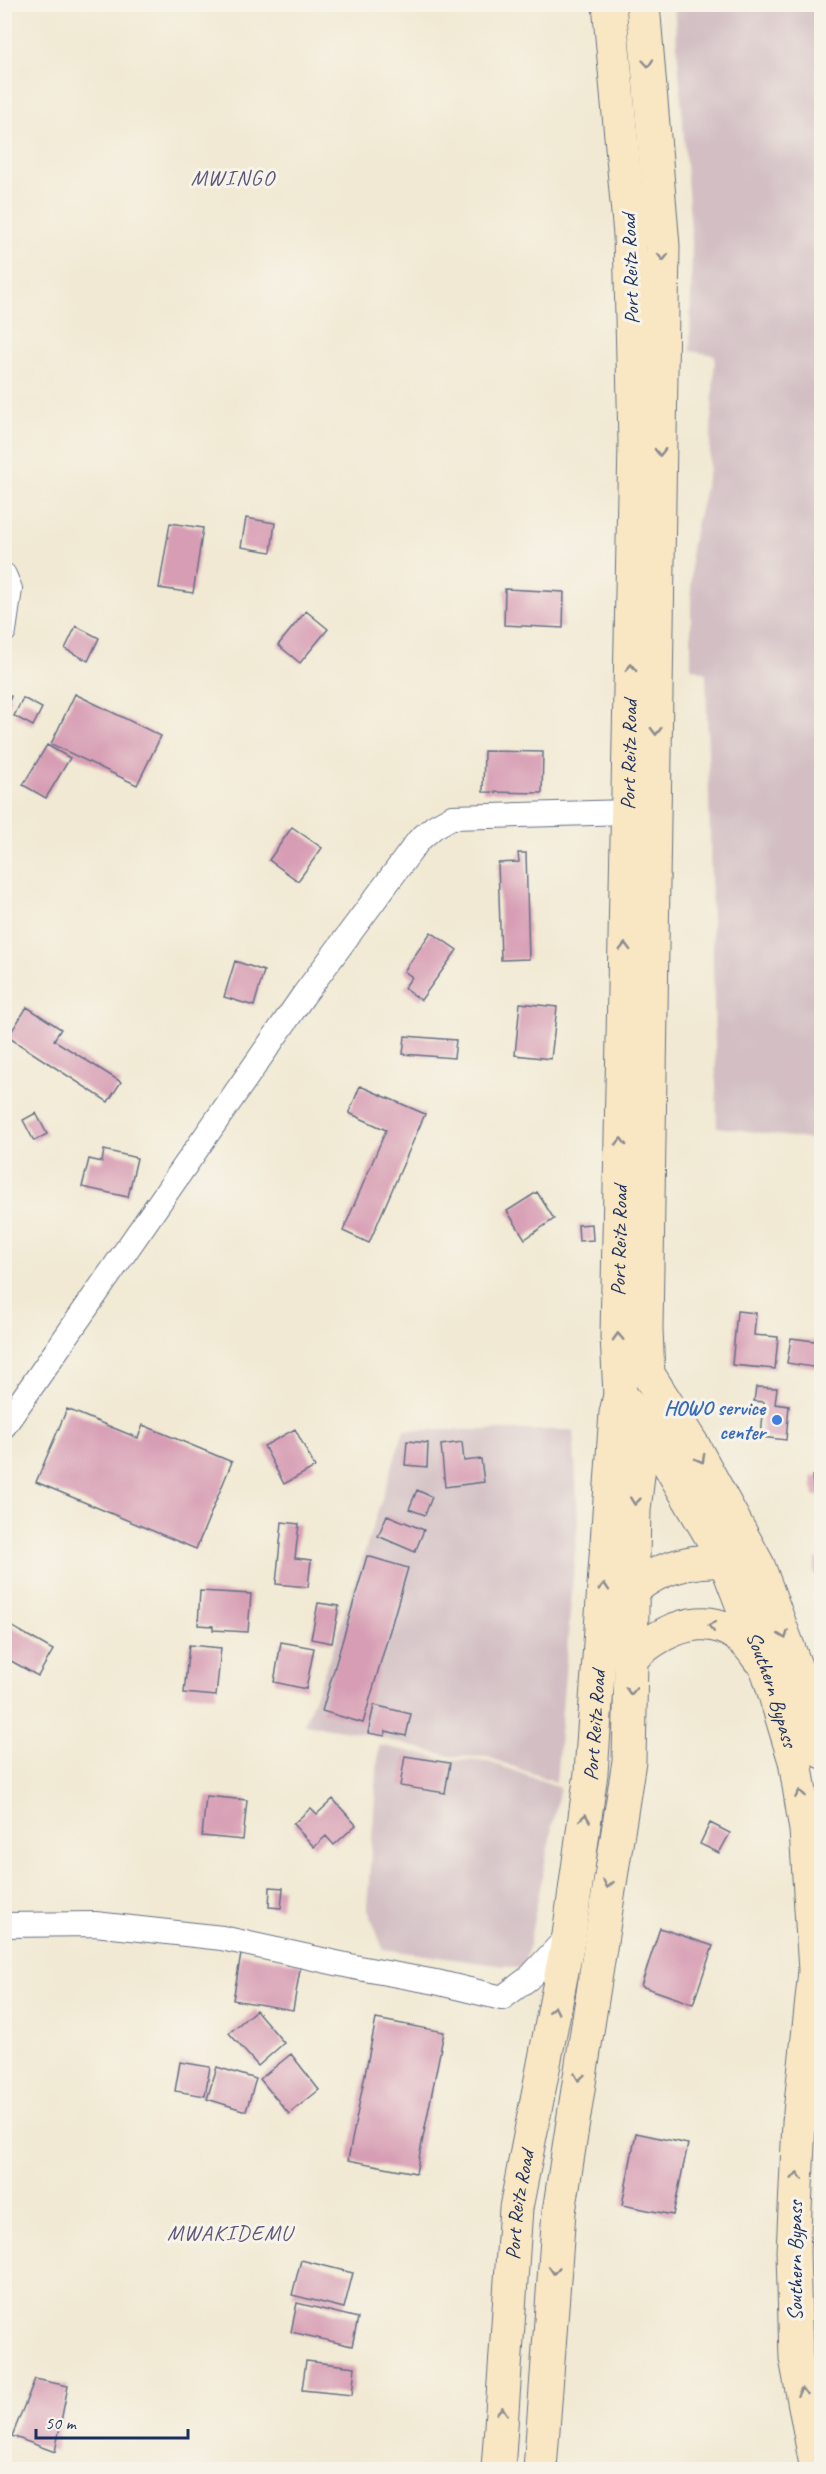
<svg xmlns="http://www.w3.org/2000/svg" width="826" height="2474" viewBox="0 0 826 2474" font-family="Caveat,sans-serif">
	<rect width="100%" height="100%" fill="#f7f3e8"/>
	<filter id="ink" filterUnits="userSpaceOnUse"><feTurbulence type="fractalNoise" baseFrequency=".0167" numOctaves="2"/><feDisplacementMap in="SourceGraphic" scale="12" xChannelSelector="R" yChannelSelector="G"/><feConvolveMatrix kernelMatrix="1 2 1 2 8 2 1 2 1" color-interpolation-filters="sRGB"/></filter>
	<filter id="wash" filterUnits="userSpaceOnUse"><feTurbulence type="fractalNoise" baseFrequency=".008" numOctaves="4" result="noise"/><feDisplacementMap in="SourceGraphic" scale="24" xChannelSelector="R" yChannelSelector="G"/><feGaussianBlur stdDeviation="1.35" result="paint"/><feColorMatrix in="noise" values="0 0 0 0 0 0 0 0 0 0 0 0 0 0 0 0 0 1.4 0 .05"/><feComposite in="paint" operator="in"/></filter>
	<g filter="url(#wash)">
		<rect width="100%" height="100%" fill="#f1e9d3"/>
		<!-- industrial -->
		<path fill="#d2bec3" d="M674 5H821V1141L717 1127 706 673 691 667V548L709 470 715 355 690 351 692 244Z
			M404 1430H573L578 1517 556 1782 487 1757 449 1756 362 1733 304 1724 333 1650Z
			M379 1745 450 1760 486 1761 560 1787 524 1969 383 1949 367 1907Z"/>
		<g id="blocks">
			<!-- building -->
			<path fill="#d79db4" d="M246 518 275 523 271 552 241 547Z
				M170 523 203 528 193 593 159 588Z
				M505 589 564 592 563 628 504 625Z
				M306 611 328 629 300 663 278 645Z
				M76 626 99 638 88 661 65 649Z
				M4 694 11 696 7 710 4 709Z
				M75 694 161 736 137 785 51 744Z
				M23 698 42 708 33 726 14 716Z
				M47 745 70 758 46 798 23 785Z
				M484 751 543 752 542 793 483 792Z
				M292 827 322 848 298 881 269 860Z
				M518 853H526L529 959 501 960 498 863 519 862Z
				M431 932 457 950 421 1000 404 988 412 977 404 971Z
				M235 961 264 971 254 1006 224 997Z
				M520 1003 557 1007 551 1059 515 1055Z
				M27 1007 61 1029 54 1040 121 1082 108 1102 8 1037Z
				M405 1036 456 1040 454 1058 403 1054Z
				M360 1086 425 1114 369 1243 343 1231 386 1130 349 1113Z
				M36 1113 47 1134 34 1141 23 1120Z
				M104 1150 137 1158 128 1197 82 1187 89 1159 102 1162Z
				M537 1192 554 1219 525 1239 507 1211Z
				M592 1224 593 1240 579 1241 578 1225Z
				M737 1311 756 1313 754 1335 778 1337 775 1369 732 1365Z
				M791 1338 822 1342 818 1368 787 1363Z
				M756 1387 777 1388 775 1404 789 1406 786 1440 761 1437 764 1402 754 1401Z
				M67 1409 138 1438 143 1425 232 1462 196 1549 36 1482Z
				M295 1429 315 1467 284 1484 264 1446Z
				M407 1441 428 1443 427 1467 405 1465Z
				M462 1442 464 1461 481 1459 484 1482 445 1487 441 1445Z
				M822 1475V1496H814L812 1476Z
				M417 1490 432 1497 425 1515 409 1509Z
				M387 1515 424 1530 415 1552 378 1536Z
				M282 1522 299 1524 295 1558 311 1560 308 1587 276 1584Z
				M367 1556 408 1568 363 1723 322 1711Z
				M816 1558 822 1559V1574L813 1572Z
				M200 1591 251 1594 248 1632 213 1630V1626L198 1625Z
				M318 1603 339 1606 332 1643 311 1639Z
				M4 1622 53 1650 38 1676 4 1657Z
				M281 1642 314 1648 306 1689 274 1682Z
				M189 1645 221 1648 216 1696 184 1693Z
				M374 1705 411 1714 406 1736 386 1731 385 1736 368 1733Z
				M405 1756 450 1763 445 1793 400 1786Z
				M206 1796 247 1800 243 1840 202 1836Z
				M333 1799 356 1825 334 1845 326 1836 314 1847 293 1824 311 1808 317 1814Z
				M710 1823 730 1833 719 1853 700 1844Z
				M270 1887 283 1888 281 1908 269 1907Z
				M660 1928 713 1946 693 2004 641 1986Z
				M241 1954 301 1964 293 2010 233 2000Z
				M256 2010 284 2043 258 2066 229 2033Z
				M376 2019 444 2032 416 2173 348 2160Z
				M291 2054 319 2090 289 2114 260 2079Z
				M180 2062 210 2067 205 2096 175 2091Z
				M217 2067 256 2079 246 2111 207 2099Z
				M636 2133 688 2144 673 2215 622 2205Z
				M301 2260 353 2273 344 2308 292 2295Z
				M297 2303 358 2318 352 2346 291 2332Z
				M306 2361 355 2367 352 2395 302 2390Z
				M35 2379 68 2386 55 2452 12 2436Z"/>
		</g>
	</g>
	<g filter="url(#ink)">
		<use href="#blocks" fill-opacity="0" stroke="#667087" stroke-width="1.5"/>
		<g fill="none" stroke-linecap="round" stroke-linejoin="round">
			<defs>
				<path id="minor" d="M4 575 10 589 4 631
					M4 1426 303 996 419 840 434 827 452 817 629 812
					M4 1925 95 1924 222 1938 359 1968 436 1982 502 1998 529 1978 569 1935"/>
				<g id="secondary">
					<path d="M643 4 663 246 646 1329 648 1374 694 1447 758 1565 798 1674 822 1752"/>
					<path id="s1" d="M620 1395 644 1422 725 1560 769 1675 795 1761 806 1830 815 1971 799 2122 793 2252 796 2358 817 2470"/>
					<path d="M633 1590C663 1563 705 1557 744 1563"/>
					<path d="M632 1657C673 1621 724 1604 759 1659"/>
					<path id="s2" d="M498 2470 516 2208 569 1935 591 1773 616 1413 620 1395 617 1336 635 442 630 235 609 4"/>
					<path d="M540 2470 559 2212 629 1761 634 1510 644 1422"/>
				</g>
			</defs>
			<!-- minor casing -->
			<use href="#minor" stroke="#667087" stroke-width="26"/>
			<!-- secondary casing -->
			<use href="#secondary" stroke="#667087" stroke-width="35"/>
			<!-- minor -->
			<use href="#minor" stroke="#fff" stroke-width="24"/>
			<!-- secondary -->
			<use href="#secondary" stroke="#f9e7c3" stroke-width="33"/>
		</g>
		<!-- one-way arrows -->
		<defs><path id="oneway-chevron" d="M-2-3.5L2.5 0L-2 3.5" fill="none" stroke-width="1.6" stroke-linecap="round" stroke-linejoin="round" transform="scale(1.5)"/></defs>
		<g stroke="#8a8b90">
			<use href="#oneway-chevron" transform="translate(648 63) rotate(85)"/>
			<use href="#oneway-chevron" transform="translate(663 257) rotate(91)"/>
			<use href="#oneway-chevron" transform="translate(660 452) rotate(91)"/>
			<use href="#oneway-chevron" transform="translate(631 668) rotate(-89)"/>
			<use href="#oneway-chevron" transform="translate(656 731) rotate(91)"/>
			<use href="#oneway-chevron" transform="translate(625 947) rotate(-89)"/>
			<use href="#oneway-chevron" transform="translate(621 1142) rotate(-89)"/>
			<use href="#oneway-chevron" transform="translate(618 1337) rotate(-92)"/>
			<use href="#oneway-chevron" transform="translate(701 1459) rotate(62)"/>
			<use href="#oneway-chevron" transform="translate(635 1501) rotate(96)"/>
			<use href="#oneway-chevron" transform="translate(604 1587) rotate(-86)"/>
			<use href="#oneway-chevron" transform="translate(712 1626) rotate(-169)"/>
			<use href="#oneway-chevron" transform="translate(784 1635) rotate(70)"/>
			<use href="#oneway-chevron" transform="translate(631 1691) rotate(92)"/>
			<use href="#oneway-chevron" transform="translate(800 1794) rotate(-99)"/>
			<use href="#oneway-chevron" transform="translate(585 1818) rotate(-82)"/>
			<use href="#oneway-chevron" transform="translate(608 1884) rotate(100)"/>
			<use href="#oneway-chevron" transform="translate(554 2010) rotate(-79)"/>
			<use href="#oneway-chevron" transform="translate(579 2077) rotate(98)"/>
			<use href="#oneway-chevron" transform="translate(797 2176) rotate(-87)"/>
			<use href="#oneway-chevron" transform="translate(554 2270) rotate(94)"/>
			<use href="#oneway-chevron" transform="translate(802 2392) rotate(-100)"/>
			<use href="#oneway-chevron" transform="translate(502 2411) rotate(-86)"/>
		</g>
	</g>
	<!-- markers -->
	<circle fill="#3f7fe0" stroke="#f7f3e8" stroke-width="2" cx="777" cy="1420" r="6"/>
	<g text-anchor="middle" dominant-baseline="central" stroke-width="6" stroke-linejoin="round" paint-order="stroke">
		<!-- street labels -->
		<g font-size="21" fill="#1b2f5e" stroke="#f7f3e8">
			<text transform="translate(630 269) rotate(-92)">Port Reitz Road</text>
			<text stroke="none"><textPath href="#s2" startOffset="1724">Port Reitz Road</textPath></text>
			<text stroke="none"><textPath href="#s2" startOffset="1238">Port Reitz Road</textPath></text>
			<text stroke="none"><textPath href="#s1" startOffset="334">Southern Bypass</textPath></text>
			<text stroke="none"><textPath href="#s2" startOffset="752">Port Reitz Road</textPath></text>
			<text stroke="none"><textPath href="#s2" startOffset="266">Port Reitz Road</textPath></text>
			<text transform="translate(795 2261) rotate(-90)">Southern Bypass</text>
		</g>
		<!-- shop labels -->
		<g font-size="21" font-weight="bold" fill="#366cbe" stroke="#f7f3e8" text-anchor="end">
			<text x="765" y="1408">HOWO service<tspan x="765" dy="24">center</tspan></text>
		</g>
		<!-- neighbourhood labels -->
		<g font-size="22" letter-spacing="1.5" fill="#5d567c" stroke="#f7f3e8">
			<text x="233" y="178">MWINGO</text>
			<text x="230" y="2233">MWAKIDEMU</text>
		</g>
	</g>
	<!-- margin -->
	<rect width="826" height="2474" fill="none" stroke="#f7f3e8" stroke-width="24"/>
	<!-- scale -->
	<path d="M36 2429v9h152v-9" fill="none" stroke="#1b2f5e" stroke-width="3"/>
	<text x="45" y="2429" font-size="18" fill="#1b2f5e" stroke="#f7f3e8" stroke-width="4.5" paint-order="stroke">50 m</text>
</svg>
